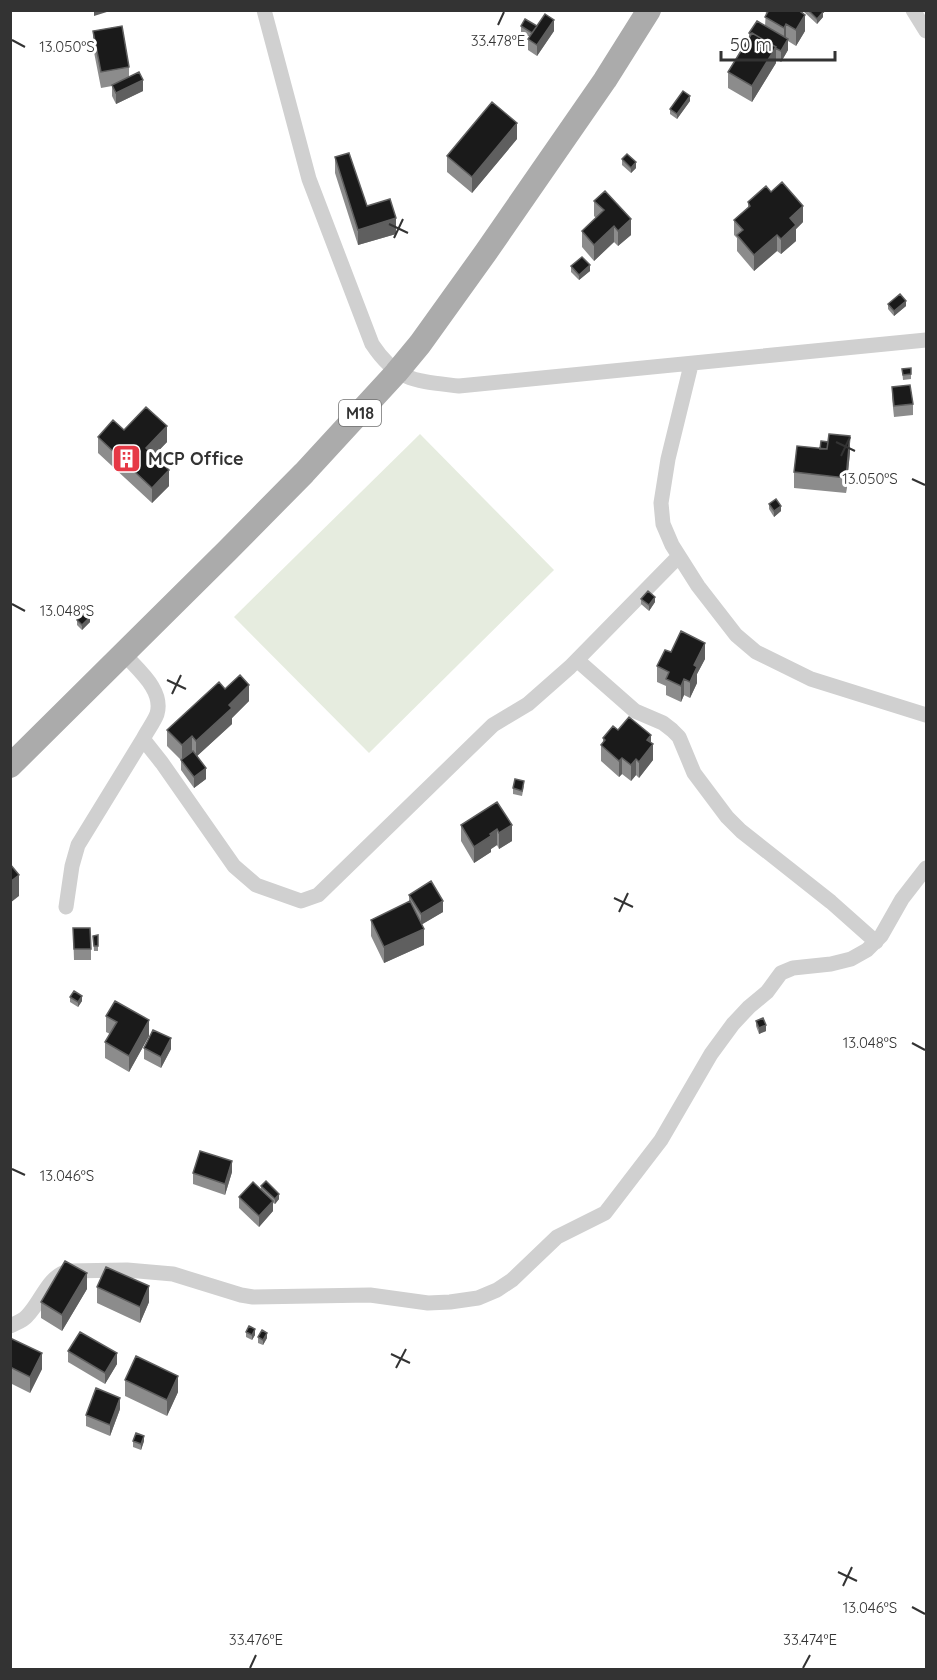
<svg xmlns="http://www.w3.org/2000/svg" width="937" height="1680" viewBox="0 0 937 1680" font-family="Quicksand,sans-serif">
	<rect width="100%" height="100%" fill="#fff"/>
	<!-- green -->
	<path fill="#e6ecdf" d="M420 434 554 570 369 753 234 617Z"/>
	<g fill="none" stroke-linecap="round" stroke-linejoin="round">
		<!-- minor -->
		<path stroke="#d0d0d0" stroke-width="15" d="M264 10 309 179 372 344C397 382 417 381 459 386L926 340
			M913 10 926 31
			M691 365 668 459 661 503 663 524 672 545 698 586 736 635 756 652 811 679 926 715
			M124 654C138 670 164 690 157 714 154 722 147 731 143 739L162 763 234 866 256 885 301 901 318 895 493 725 528 704 570 667 679 556
			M577 660 635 711 663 723 672 730 679 737 694 773 727 817 741 831 831 902 876 942
			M66 907 72 866 78 845 143 739
			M10 1326C16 1323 23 1321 27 1316 42 1301 47 1277 68 1271L127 1270 173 1274 241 1295 253 1297 370 1295 428 1303 450 1302 478 1298 497 1290 512 1280 557 1237 605 1213 661 1140 711 1054 733 1024 749 1007 767 992 781 973 793 968 831 964 851 959 867 950 881 936 902 899 926 868"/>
		<!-- primary -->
		<path stroke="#ababab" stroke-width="24" d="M10 766 227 551 304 473 396 373 420 344 486 252 605 80 649 10"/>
	</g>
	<!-- wall -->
	<path fill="#8c8c8c" d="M766 10H827L823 13V17L817 24 803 11 805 31 796 46 788 41V50L781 62 776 59V63L752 102 728 88V72L749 37V33L765 26Z
		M521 26H537L554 31 537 56 528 50V39L530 37 521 32Z
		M93 31 129 67V77L143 91 116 104 112 96V86L101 88 93 47Z
		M690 101 677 119 670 114V109Z
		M517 139 472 193 447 172V156Z
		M335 157 367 206 396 234 358 245 335 173Z
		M622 159 636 168 631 173 622 165Z
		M771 192 803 222 796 229V241L781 254 777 251 754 271 737 251V238L734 235V220L748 208V202Z
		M594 201 631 235 618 246 614 242 594 261 582 247V231L596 218 594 216Z
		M571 266 590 271 579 280 571 272Z
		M888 304 906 306 894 316 888 309Z
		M911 368V379L903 380 902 369Z
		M892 387 913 404V415L894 417 892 398Z
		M124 430 167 442 153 456 169 486 152 503 98 453V437Z
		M850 452 846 493 794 488V472Z
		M769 504 781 511 774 517 769 509Z
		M641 599 655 602 649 611 641 604Z
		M77 620 90 622 82 630 77 625Z
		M671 652 705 659 697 674V683L690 698 684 695 681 702 666 695V686L657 682V666Z
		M225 689 249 701 232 718V724L197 756 206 779 194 788 181 770V760L167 746V730Z
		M618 730 651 743 653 760 639 778 636 775 631 781 622 774 619 777 601 761V745L603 743V738Z
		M524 786 522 796 513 794V788Z
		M497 802 512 841 499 849 497 845 491 849V852L474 863 461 841V825Z
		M409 895 443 912 422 924 424 945 384 963 371 936V920L409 902Z
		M73 928 91 949V960H74Z
		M98 935V951H94L93 936Z
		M70 997 82 1001 78 1007 70 1002Z
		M106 1016 149 1036 129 1072 105 1058V1042L110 1034 106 1032Z
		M756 1021 766 1031 759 1034 756 1026Z
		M144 1048 171 1049 161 1068 144 1059Z
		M232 1172 225 1195 193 1184V1173Z
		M261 1186 279 1199 275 1204 273 1203V1211L259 1227 239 1208V1197L261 1189Z
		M97 1287 149 1302 140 1323 97 1303Z
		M87 1289 62 1331 41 1318V1302Z
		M246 1332 255 1335 252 1340 246 1337Z
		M258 1337 267 1338 263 1345 258 1343Z
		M10 1338 42 1369 30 1393 10 1383Z
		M68 1351 117 1364 105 1384 68 1362Z
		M125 1380 178 1392 167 1416 125 1396Z
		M120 1409 110 1436 86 1426V1415Z
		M133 1441H144L141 1450 133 1447Z"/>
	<!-- shaded-wall -->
	<path fill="#5f5f5f" d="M94 10H110V11L94 16Z
		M823 10H827L823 13V17L817 24V19L823 13Z
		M805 15V31L796 46V30Z
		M554 20V31L537 56V45Z
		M786 24V40L784 44V28Z
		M788 39V50L781 62V51Z
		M776 47V63L752 102V86Z
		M143 80V91L116 104V93Z
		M690 96V101L677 119V114Z
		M517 123V139L472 193V177Z
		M636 162V168L631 173V168Z
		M803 206V222L796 229V241L781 254V239L790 218Z
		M396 218V234L358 245V230Z
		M631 219V235L618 246V231Z
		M614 226V242L594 261V245Z
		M777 235V251L754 271V255Z
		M590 265V271L579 280V275Z
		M906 301V306L894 316V311Z
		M167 426V442L146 464V448Z
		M850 436V452L846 493V478Z
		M169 470V486L152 503V488Z
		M781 506V511L774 517V511Z
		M655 597V602L649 611V605Z
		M90 617V622L82 630V625Z
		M705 643V659L697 674V683L690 698V682L694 665Z
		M684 679V695L681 702V686Z
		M249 685V701L232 718V724L196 757V741L229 705Z
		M651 735V746L653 744V760L639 778V762L647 740Z
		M192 736V752L182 761V745Z
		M622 758V774L619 777V761Z
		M636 759V775L631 781V765Z
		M206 768V779L194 788V777Z
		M512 825V841L499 849V833Z
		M497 829V845L491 849V852L474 863V847Z
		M19 875V896L10 903V882Z
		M443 901V912L421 925V914Z
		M424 929V945L384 963V947Z
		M82 996V1001L78 1007V1002Z
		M149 1020V1036L129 1072V1056Z
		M766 1025V1031L759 1034V1028Z
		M171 1038V1049L161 1068V1057Z
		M232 1161V1172L225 1195V1184Z
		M279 1194V1199L275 1204V1199Z
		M273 1201V1211L259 1227V1216Z
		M87 1273V1289L62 1331V1315Z
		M149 1286V1302L140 1323V1307Z
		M255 1329V1335L252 1340V1335Z
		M267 1333V1338L263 1345V1340Z
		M42 1353V1369L30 1393V1377Z
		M117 1353V1364L105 1384V1373Z
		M178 1376V1392L167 1416V1400Z
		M120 1398V1409L110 1436V1425Z
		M144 1436V1441L141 1450V1444Z"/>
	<!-- building -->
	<path fill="#1a1a1a" stroke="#5f5f5f" stroke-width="1.5" d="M769 10H798L805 15 796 30 786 24 784 28 765 17Z
		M808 10H822L823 12 817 19Z
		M545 14 554 20 537 45 528 39Z
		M525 19 537 26 532 33 521 26Z
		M757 21 788 39 781 51 775 48 776 47 752 33 751 34 749 33Z
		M122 26 129 67 101 72 93 31Z
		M752 33 776 47 752 86 728 72Z
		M139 72 143 80 116 93 112 85Z
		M683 91 690 96 677 114 670 109Z
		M492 102 517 123 472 177 447 156Z
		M349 153 367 206 390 199 396 218 358 230 335 157Z
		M627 154 636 162 631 168 622 159Z
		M782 182 803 206 790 218 796 225 781 239 777 235 754 255 737 235 743 230 734 220 750 206 748 202 766 186 771 192Z
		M605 191 631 219 618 231 614 226 594 245 582 231 604 210 594 201Z
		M582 257 590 265 579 275 571 266Z
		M900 294 906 301 894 311 888 304Z
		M911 368V374L903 375 902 369Z
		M910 385 913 404 894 406 892 387Z
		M146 407 167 426 146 448 169 470 152 488 98 437 113 420 124 430Z
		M829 434 850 436 846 478 794 472 797 446 827 449Z
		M821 441 828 442 827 449H820Z
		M776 499 781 506 774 511 769 504Z
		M648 591 655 597 649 605 641 599Z
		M84 612 90 617 82 625 77 620Z
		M681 631 705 643 694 665 697 667 690 682 684 679 681 686 666 679 669 672 657 666 665 650 671 652Z
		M240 675 249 685 229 705 232 708 196 741 192 736 182 745 167 730 219 682 225 689Z
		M629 717 651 735 647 740 653 744 639 762 636 759 631 765 622 758 619 761 601 745 605 740 603 738 613 726 618 730Z
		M193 751 206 768 194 777 181 760Z
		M515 779 524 781 522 791 513 788Z
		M497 802 512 825 499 833 497 829 490 834 491 836 474 847 461 825Z
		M10 864 19 875 10 882Z
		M431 881 443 901 421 914 409 895Z
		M410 901 424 929 384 947 371 920Z
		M73 928H90L91 949H74Z
		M98 935V946H94L93 936Z
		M74 991 82 996 78 1002 70 997Z
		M115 1001 149 1020 129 1056 105 1042 117 1022 106 1016Z
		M763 1018 766 1025 759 1028 756 1021Z
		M153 1030 171 1038 161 1057 144 1048Z
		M200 1151 232 1161 225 1184 193 1173Z
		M266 1181 279 1194 275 1199 261 1186Z
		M253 1182 273 1201 259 1216 239 1197Z
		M65 1261 87 1273 62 1315 41 1302Z
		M106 1267 149 1286 140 1307 97 1287Z
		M249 1326 255 1329 252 1335 246 1332Z
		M262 1330 267 1333 263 1340 258 1337Z
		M80 1332 117 1353 105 1373 68 1351Z
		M10 1338 42 1353 30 1377 10 1367Z
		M136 1356 178 1376 167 1400 125 1380Z
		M96 1388 120 1398 110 1425 86 1415Z
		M136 1433 144 1436 141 1444 133 1441Z"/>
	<!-- ticks -->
	<path fill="none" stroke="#333" stroke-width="2" d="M498 25 504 12M12 40 25 47M389 224 408 233M394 238 403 219M836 442 855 451M841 456 850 437M912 479 925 485M12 604 25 611M167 680 186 689M172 694 181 675M614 898 633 907M619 912 628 893M912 1043 925 1050M12 1169 25 1175M391 1354 410 1363M396 1368 406 1349M838 1572 857 1581M843 1586 852 1567M912 1607 925 1614M250 1668 256 1655M803 1668 810 1655"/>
	<!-- icons -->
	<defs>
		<symbol id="building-square" viewBox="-11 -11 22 22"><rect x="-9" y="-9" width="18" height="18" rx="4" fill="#e63946" stroke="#fff"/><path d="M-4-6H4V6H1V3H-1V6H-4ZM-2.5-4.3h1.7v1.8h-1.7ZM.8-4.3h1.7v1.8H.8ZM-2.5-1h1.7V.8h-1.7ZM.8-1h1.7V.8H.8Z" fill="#fff"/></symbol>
	</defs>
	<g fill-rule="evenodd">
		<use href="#building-square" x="110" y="442" width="33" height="33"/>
	</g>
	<g text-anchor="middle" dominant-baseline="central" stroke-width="6" stroke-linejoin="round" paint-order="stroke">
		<!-- shield labels -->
		<rect fill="#fff" stroke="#707070" stroke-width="1.5" x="339" y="400" width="42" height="26" rx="4.5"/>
		<g font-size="16" font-weight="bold" fill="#333">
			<text x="360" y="413">M18</text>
		</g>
		<!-- poi labels -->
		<g font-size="18" font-weight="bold" fill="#333" stroke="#fff" text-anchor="start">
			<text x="148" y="458">MCP Office</text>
		</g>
	</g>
	<g font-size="15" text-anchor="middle" fill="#333" stroke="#fff" stroke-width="6" stroke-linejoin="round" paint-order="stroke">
		<text x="498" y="46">33.478°E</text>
		<text x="67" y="52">13.050°S</text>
		<text x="870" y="484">13.050°S</text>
		<text x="67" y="616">13.048°S</text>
		<text x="870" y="1048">13.048°S</text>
		<text x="67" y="1181">13.046°S</text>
		<text x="870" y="1613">13.046°S</text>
		<text x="256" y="1645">33.476°E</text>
		<text x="810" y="1645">33.474°E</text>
	</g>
	<!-- border -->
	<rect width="937" height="1680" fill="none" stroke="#333333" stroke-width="24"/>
	<!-- scale -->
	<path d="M721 51v9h114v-9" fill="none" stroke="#333333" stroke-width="3"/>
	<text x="730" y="51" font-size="18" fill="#333333" stroke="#ffffff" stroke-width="4.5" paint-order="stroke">50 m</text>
</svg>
